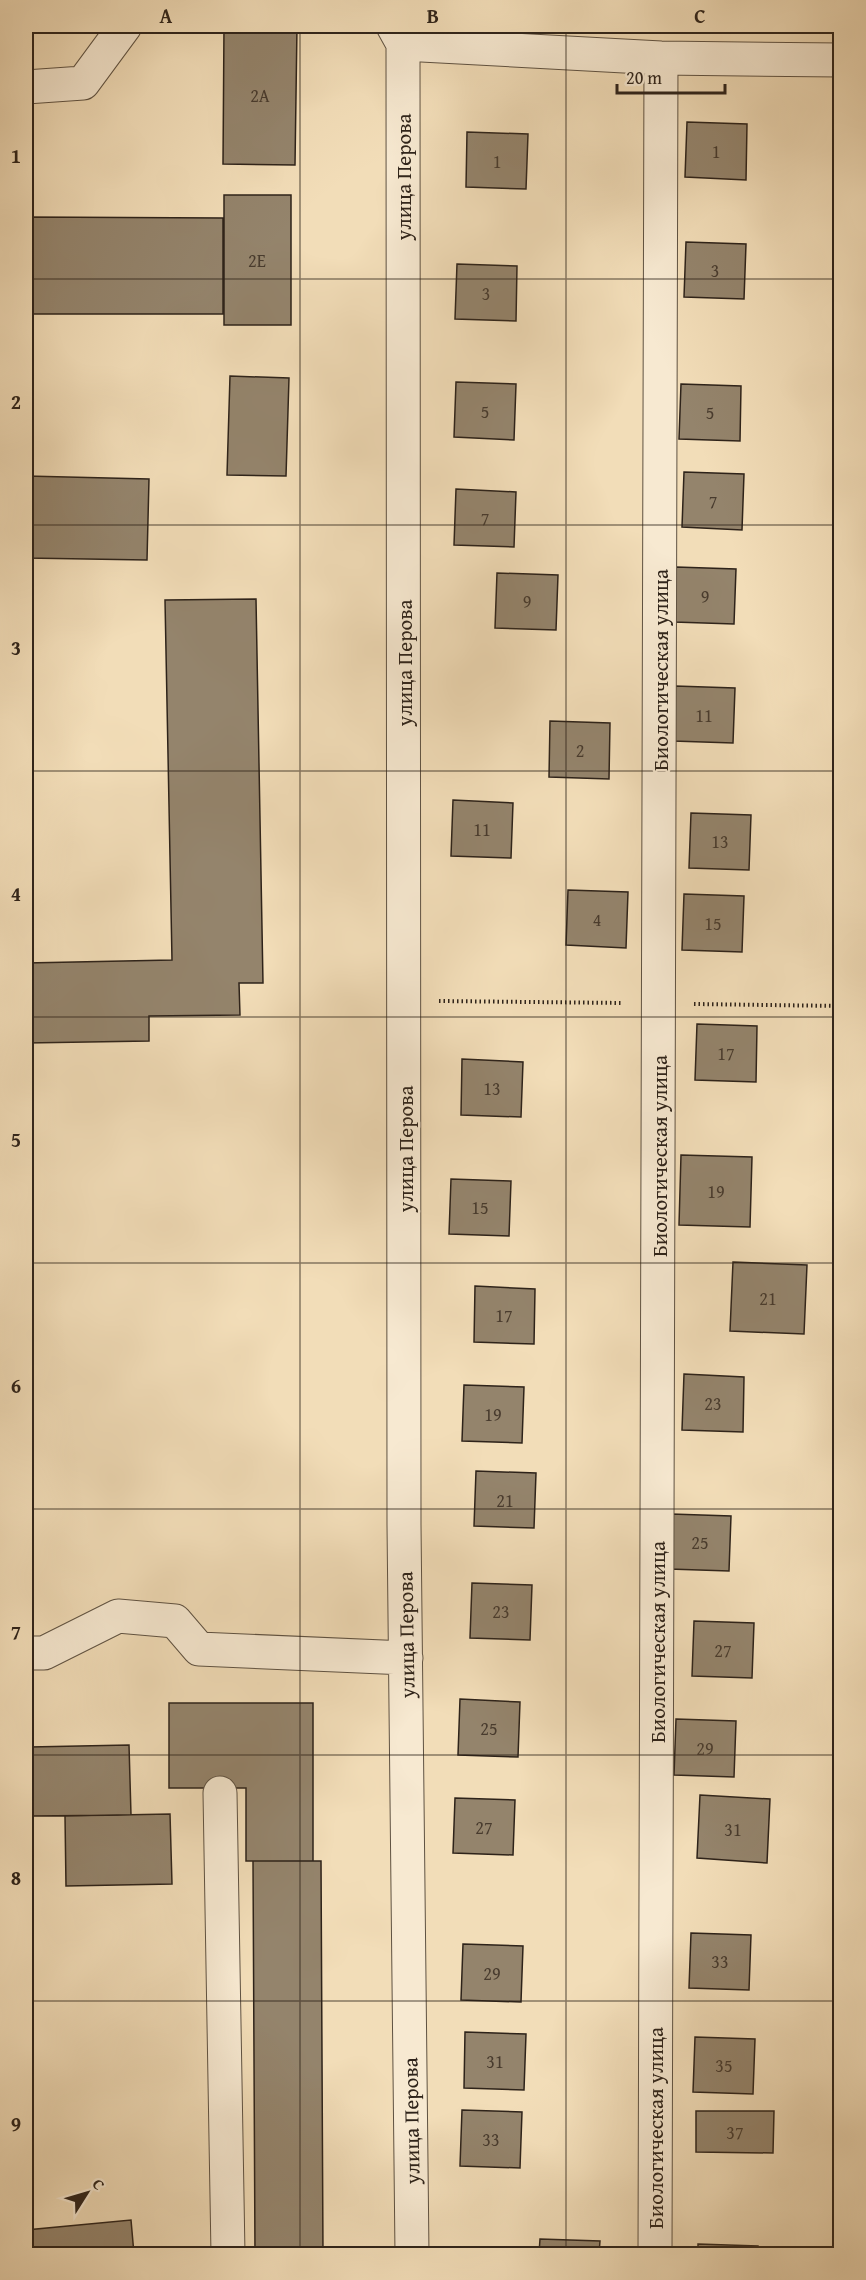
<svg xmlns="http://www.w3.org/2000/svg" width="866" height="2280" viewBox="0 0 866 2280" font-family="'Gentium Book Plus',serif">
	<rect width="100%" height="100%" fill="#f2ddb8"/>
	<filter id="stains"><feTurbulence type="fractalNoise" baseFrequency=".00333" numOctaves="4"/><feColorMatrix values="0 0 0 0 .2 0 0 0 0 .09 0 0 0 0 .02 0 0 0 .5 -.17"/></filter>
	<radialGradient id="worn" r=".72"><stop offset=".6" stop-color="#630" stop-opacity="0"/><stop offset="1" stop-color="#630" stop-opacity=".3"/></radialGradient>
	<!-- building -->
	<path fill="#94846c" stroke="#2e231a" stroke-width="1.5" d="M224 26H297L295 165 223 164Z
		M687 122 747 124 746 180 685 177Z
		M467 132 528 134 526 189 466 187Z
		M224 195H291V325H224Z
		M26 217 223 218V314H26Z
		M686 242 746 244 744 299 684 297Z
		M457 264 517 266 516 321 455 319Z
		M230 376 289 378 286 476 227 475Z
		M456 382 516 384 514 440 454 437Z
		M681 384 741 386 740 441 679 439Z
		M684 472 744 474 742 530 682 527Z
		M26 476 149 479 147 560 26 558Z
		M456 489 516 492 514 547 454 545Z
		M676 567 736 569 734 624 674 622Z
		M497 573 558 575 556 630 495 628Z
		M256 599 263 983H239L240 1015 149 1016V1041L26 1043V963L172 960 165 600Z
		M675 686 735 688 733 743 673 741Z
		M550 721 610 723 609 779 549 777Z
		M453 800 513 803 511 858 451 856Z
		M691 813 751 815 749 870 689 868Z
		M568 890 628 892 626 948 566 945Z
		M684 894 744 896 742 952 682 950Z
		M697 1024 757 1026 756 1082 695 1080Z
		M462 1059 523 1062 521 1117 461 1115Z
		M681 1155 752 1157 750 1227 679 1225Z
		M451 1179 511 1181 509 1236 449 1234Z
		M733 1262 807 1265 804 1334 730 1331Z
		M475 1286 535 1289 534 1344 474 1342Z
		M684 1374 744 1377 743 1432 682 1430Z
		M464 1385 524 1387 522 1443 462 1441Z
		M476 1471 536 1473 534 1528 474 1526Z
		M671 1514 731 1516 729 1571 669 1569Z
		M472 1583 532 1585 530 1640 470 1638Z
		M694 1621 754 1623 752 1678 692 1676Z
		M460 1699 520 1702 518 1757 458 1755Z
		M169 1703H313V1861H246V1788H169Z
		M676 1719 736 1721 734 1777 674 1775Z
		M129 1745 131 1815 31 1816 30 1747Z
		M700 1795 770 1799 767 1863 697 1858Z
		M455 1798 515 1800 513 1855 453 1853Z
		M170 1814 172 1884 66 1886 65 1816Z
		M253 1861H321L323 2254H255Z
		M691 1933 751 1935 749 1990 689 1988Z
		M463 1944 523 1946 521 2002 461 2000Z
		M465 2032 526 2034 524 2090 464 2088Z
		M695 2037 755 2039 753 2094 693 2092Z
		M462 2110 522 2112 520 2168 460 2166Z
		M696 2111H774L773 2153 696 2152Z
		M131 2220 134 2254H26V2230Z
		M540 2239 600 2241 599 2254H539Z
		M698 2244 758 2246V2254H698Z"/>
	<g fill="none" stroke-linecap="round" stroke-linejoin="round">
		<defs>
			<path id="minor" d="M393 26 403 44 404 1525 412 2254
				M403 44 661 58 840 60
				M26 87 83 83 125 26
				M26 1653H44L118 1616 175 1621 199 1649 406 1658
				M220 1793 228 2254
				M655 2254 661 58"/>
		</defs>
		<!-- minor casing -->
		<use href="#minor" stroke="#5f5242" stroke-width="35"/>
		<!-- path -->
		<path stroke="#2e231a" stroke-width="4" stroke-dasharray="1.5 3" stroke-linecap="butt" d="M439 1001 623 1003
			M694 1004 840 1006"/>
		<!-- minor -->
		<use href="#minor" stroke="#f7e9d1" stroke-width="33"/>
	</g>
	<!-- grid -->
	<path fill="none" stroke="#2e231a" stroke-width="1.5" stroke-opacity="0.55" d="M300 26V2254M566 26V2254M26 279H840M26 525H840M26 771H840M26 1017H840M26 1263H840M26 1509H840M26 1755H840M26 2001H840"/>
	<g text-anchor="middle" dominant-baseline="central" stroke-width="4.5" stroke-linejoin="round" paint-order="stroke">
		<!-- number labels -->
		<g font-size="18" fill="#483b2e">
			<text x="260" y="95">2А</text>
			<text x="716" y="151">1</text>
			<text x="497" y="161">1</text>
			<text x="257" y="260">2Е</text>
			<text x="715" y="270">3</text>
			<text x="486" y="293">3</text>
			<text x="485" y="411">5</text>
			<text x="710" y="412">5</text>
			<text x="713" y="501">7</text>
			<text x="485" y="518">7</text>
			<text x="705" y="596">9</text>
			<text x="527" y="601">9</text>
			<text x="704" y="715">11</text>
			<text x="580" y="750">2</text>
			<text x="482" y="829">11</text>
			<text x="720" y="841">13</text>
			<text x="597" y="919">4</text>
			<text x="713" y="923">15</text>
			<text x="726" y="1053">17</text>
			<text x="492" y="1088">13</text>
			<text x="716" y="1191">19</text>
			<text x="480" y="1207">15</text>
			<text x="768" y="1298">21</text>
			<text x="504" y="1315">17</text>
			<text x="713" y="1403">23</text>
			<text x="493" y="1414">19</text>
			<text x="505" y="1500">21</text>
			<text x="700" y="1542">25</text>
			<text x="501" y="1611">23</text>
			<text x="723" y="1650">27</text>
			<text x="489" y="1728">25</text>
			<text x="705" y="1748">29</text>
			<text x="484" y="1827">27</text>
			<text x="733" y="1829">31</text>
			<text x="720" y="1961">33</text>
			<text x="492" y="1973">29</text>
			<text x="495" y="2061">31</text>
			<text x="724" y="2065">35</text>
			<text x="735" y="2132">37</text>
			<text x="491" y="2139">33</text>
		</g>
		<!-- street labels -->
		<g font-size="21" fill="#2e231a" stroke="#f7e9d1">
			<text transform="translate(403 177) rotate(-90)">улица Перова</text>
			<text transform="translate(404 663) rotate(-90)">улица Перова</text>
			<text transform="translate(660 670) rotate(-90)">Биологическая улица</text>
			<text transform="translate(405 1149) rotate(-90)">улица Перова</text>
			<text transform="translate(659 1156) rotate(-90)">Биологическая улица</text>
			<text transform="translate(406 1635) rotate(-91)">улица Перова</text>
			<text transform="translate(657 1642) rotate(-90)">Биологическая улица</text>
			<text transform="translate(411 2121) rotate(-91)">улица Перова</text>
			<text transform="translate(655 2128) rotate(-90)">Биологическая улица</text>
		</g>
	</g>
	<!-- margin -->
	<rect width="866" height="2280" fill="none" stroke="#f2ddb8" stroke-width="66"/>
	<!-- north arrow -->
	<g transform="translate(87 2193) rotate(53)" stroke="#f7e9d1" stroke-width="4.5" paint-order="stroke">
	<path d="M0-4.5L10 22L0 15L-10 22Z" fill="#2e231a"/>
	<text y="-9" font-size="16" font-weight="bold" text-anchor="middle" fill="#2e231a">С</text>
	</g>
	<!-- scale -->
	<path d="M617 84v9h108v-9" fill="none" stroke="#2e231a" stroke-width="3"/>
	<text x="626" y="84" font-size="18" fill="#2e231a" stroke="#f7e9d1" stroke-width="4.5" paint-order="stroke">20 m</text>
	<rect x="33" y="33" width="800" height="2214" fill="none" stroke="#2e231a" stroke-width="2"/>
	<g font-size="20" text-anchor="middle" font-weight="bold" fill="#2e231a">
		<text x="166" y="23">A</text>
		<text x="433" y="23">B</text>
		<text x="700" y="23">C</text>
		<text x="16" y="163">1</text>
		<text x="16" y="409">2</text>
		<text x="16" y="655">3</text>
		<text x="16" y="901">4</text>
		<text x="16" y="1147">5</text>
		<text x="16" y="1393">6</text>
		<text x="16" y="1639">7</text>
		<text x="16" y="1885">8</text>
		<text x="16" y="2131">9</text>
	</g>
	<rect width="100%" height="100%" filter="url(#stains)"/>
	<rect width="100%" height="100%" fill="url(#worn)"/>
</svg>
